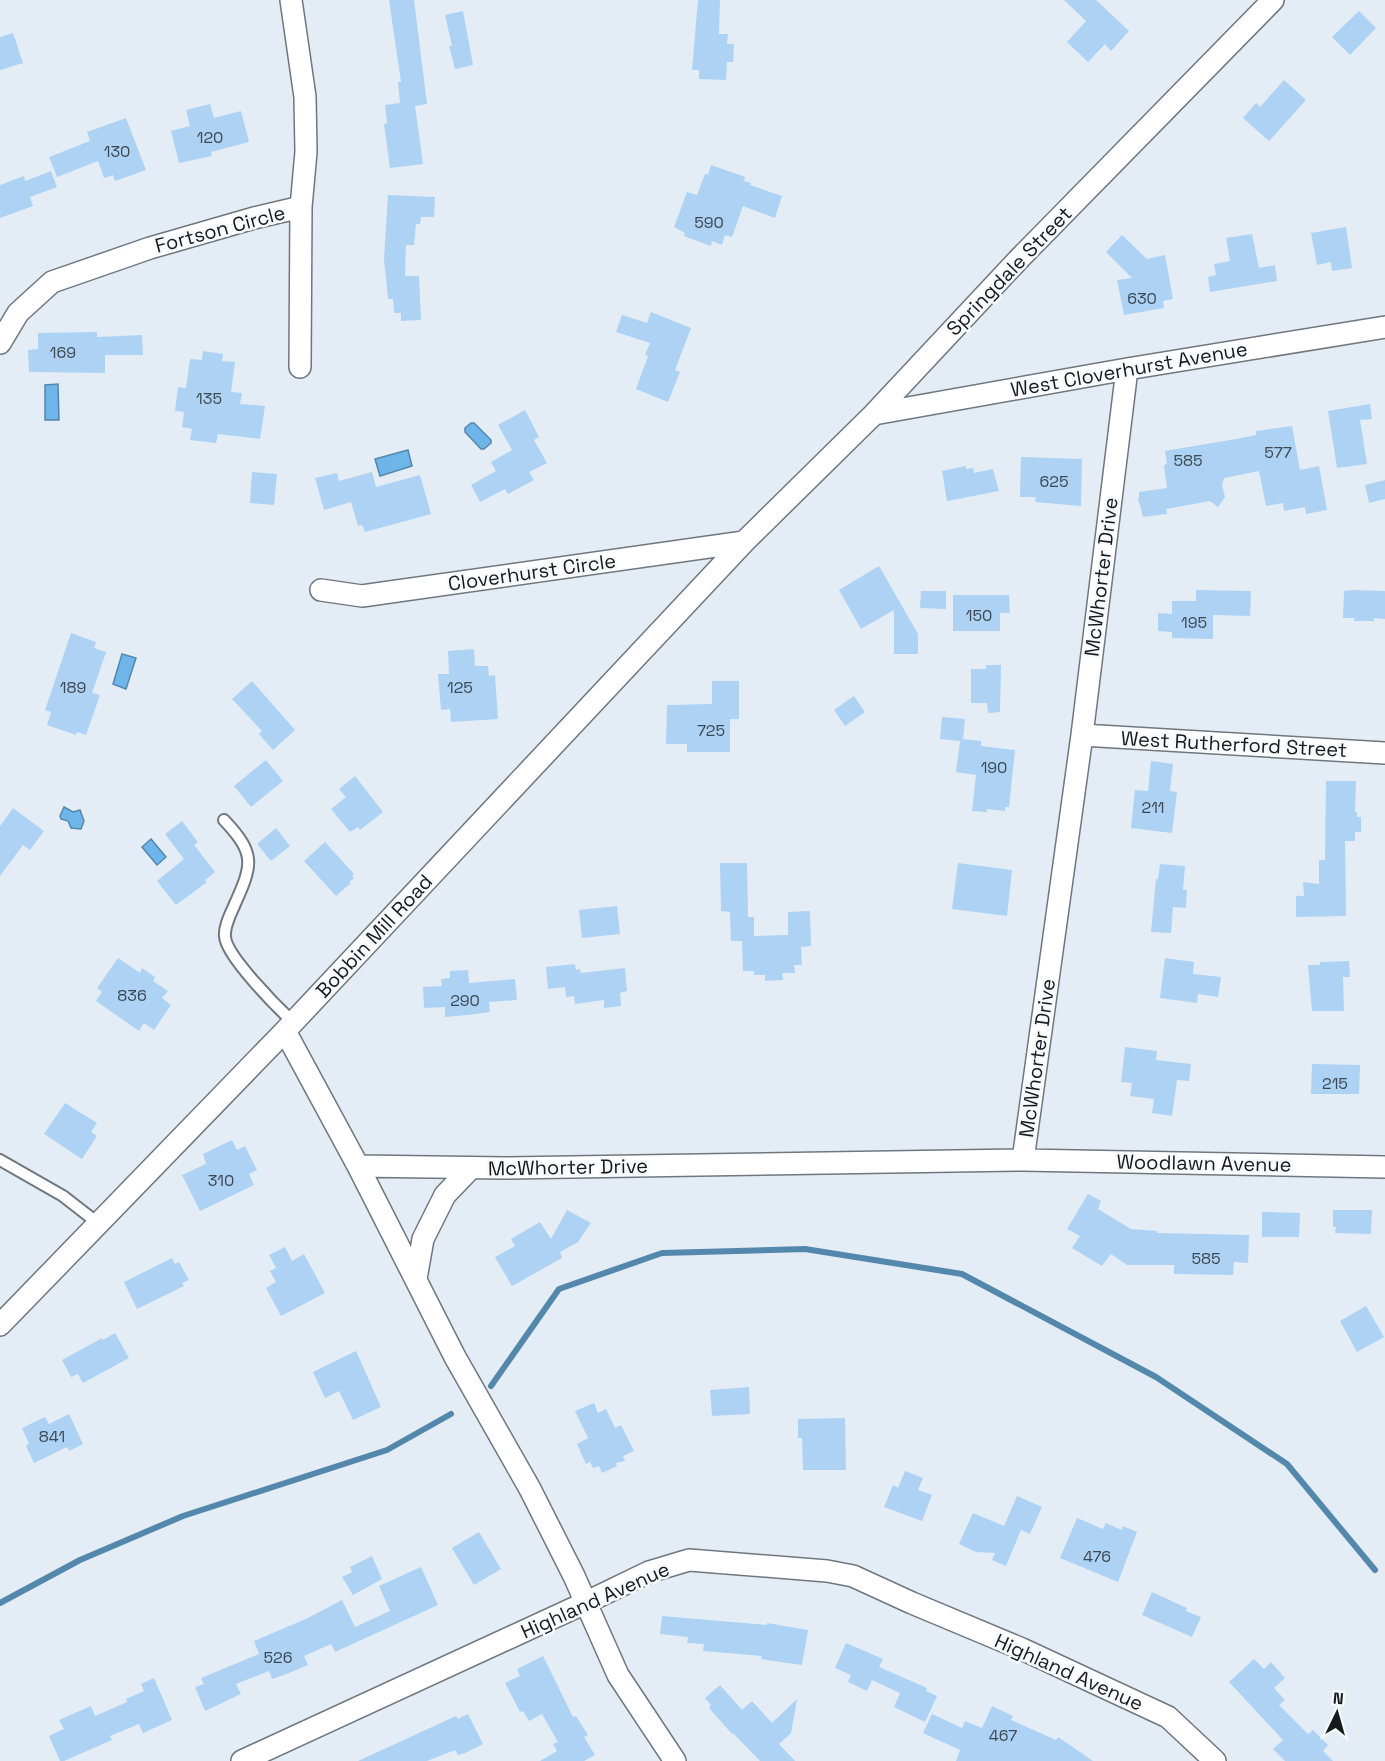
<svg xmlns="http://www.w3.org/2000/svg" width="1385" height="1761" viewBox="0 0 1385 1761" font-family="'Space Grotesk',sans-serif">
	<rect width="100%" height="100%" fill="#e4edf6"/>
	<!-- water -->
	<path fill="#6eb6ea" stroke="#5487ac" stroke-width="1.5" d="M58 384 59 420H45V385Z
		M471 423H474L491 440V443L484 449H481L465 432V428Z
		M408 450 412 466 380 476 375 459Z
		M122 654 136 658 126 689 113 684Z
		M64 807 73 812 80 810 84 821 81 829 71 828 68 821 61 819 60 816Z
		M151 839 166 857 157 865 142 847Z"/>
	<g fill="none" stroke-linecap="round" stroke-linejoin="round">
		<!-- stream -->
		<path stroke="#5487ac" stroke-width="6" d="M491 1386 559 1289 662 1253 805 1249 962 1274 1156 1377 1287 1464 1375 1570
			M0 1603 80 1560 183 1516 387 1450 451 1414"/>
	</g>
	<!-- building -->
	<path fill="#add2f4" d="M389 0H414L427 104 415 106 423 164 390 168 384 124 387 123 385 105 400 103 398 82H401Z
		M698 0H720L719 34H728L727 44H734L733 62H727L726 80 699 79V70H692Z
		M1064 0H1096L1129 31 1111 51 1105 44 1088 62 1067 42 1086 21Z
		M463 11 473 65 455 69 449 46H452L445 15Z
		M1359 11 1376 28 1350 55 1332 37Z
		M13 33 23 63 0 70V37Z
		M1284 80 1306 100 1269 141 1243 118 1256 103 1260 107Z
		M210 104 214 118 241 111 249 142 211 152 212 156 179 163 171 131 190 126 186 110Z
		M126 118 146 170 115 181 113 175 104 178 98 161 57 177 49 157 90 141 87 132Z
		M711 165 745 177 744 181 751 183 750 185 782 196 775 218 743 206 732 237 725 235 722 245 712 241 711 246 684 236 685 233 674 227 687 192 697 195 705 174 708 175Z
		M51 171 57 187 30 197 33 206 0 218V185L24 176 25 181Z
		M388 195 435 197 434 217H421L420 224H416L414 245H406L405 276H419L421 320 401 321V313H394L393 299H388L384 259Z
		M1346 227 1352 268 1332 271 1331 262 1317 265 1311 233Z
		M1252 234 1259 268 1275 265 1277 281 1210 292 1208 277 1216 275 1214 264 1230 261 1226 238Z
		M1122 235 1147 259 1165 255 1173 299 1163 301 1164 308 1124 315 1117 280 1132 278 1106 252Z
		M651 312 691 328 675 370 680 372 668 402 636 389 648 356 645 355 650 343 616 332 622 315 647 323Z
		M97 332V337L142 335 143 355H105V373L29 372 28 350 38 349V333Z
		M203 351 223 354 222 361 235 362 231 392 242 393 240 404 265 406 260 439 218 434 216 443 190 440 192 429 182 427 184 412 175 411 178 387 186 388 190 359 202 360Z
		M1370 404 1372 419 1360 420 1367 464 1337 468 1328 411Z
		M525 410 539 437 534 440 547 463 529 472 534 480 508 494 505 489 480 502 471 485 496 471 491 462 512 450 498 425Z
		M1292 426 1300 470 1319 466 1327 510 1306 514 1305 507 1284 511 1283 503 1266 506 1259 471 1224 478 1222 485 1225 497 1218 507 1210 501 1166 509 1167 514 1143 517 1138 498H1139V492L1167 488 1164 465 1167 464 1165 451 1236 439 1256 435V431Z
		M1021 457 1082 459 1081 506 1035 502 1036 497H1020Z
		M966 466V469L973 468 974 473 993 469 999 491 947 501 942 471Z
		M252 472 277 474 274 505 250 503Z
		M372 472 376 487 420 475 431 514 365 532 362 525 358 526 351 502 324 510 315 478 337 473 339 481Z
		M1385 480V499L1369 503 1365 485Z
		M879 566 918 634V654H894V610L861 629 839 590Z
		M1196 590 1251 591 1250 616 1213 615V639L1172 638V632L1158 631V613L1172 614V601H1196Z
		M1351 590 1385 591V619L1374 618V621H1354V618H1343L1344 591Z
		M921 591H946V609L920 608Z
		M953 595H1009L1010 613H1000V631H953Z
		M71 633 96 642 94 648 106 652 92 693 100 695 86 735 77 732 76 735 47 725 51 712 45 710Z
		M474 649 475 666H488L489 676 495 675 498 719 451 722 450 709 441 710 438 674H449L448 651Z
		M986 665H1001L1000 712 988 713 987 703H971V669H986Z
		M252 681 295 730 273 750 259 734 262 731 232 699Z
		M712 681H739V719H730V752H687V744H666L667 705 712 704Z
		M854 696 865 712 845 726 834 710Z
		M942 717 965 719 963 739 981 741V746L1015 750 1009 807H1005V811L987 809V812L972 811 976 775 956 772 960 741 940 739Z
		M266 760 283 781 251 807 234 786Z
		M1151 761 1173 764 1170 791 1177 792 1172 833 1131 828 1135 790 1148 791Z
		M355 776 383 812 360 830 358 827 350 832 331 809 346 797 339 789Z
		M1326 781H1356L1355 812H1357V817H1361V832H1355V841H1345L1346 916 1296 917V896H1304L1303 882 1319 884V860H1325Z
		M13 808 44 831 30 850 23 845 0 876V826Z
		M182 821 198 842 194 845 215 872 205 880 207 882 176 905 157 881 184 859 165 834Z
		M276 828 290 846 271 861 257 844Z
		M325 842 354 874 352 876 354 878 349 882 351 883 336 896 304 861Z
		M720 863H747L748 917H754V936L788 935V912L810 911 811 946 801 947 802 965H794L795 973H782L783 980 765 981V975H754V971H743L742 941H731L730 912 721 911Z
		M958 863 1012 870 1007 916 952 909Z
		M1160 864 1185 866 1183 890H1187L1186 908 1173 907 1171 933 1151 932 1156 879H1158Z
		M617 906 620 934 582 938 579 910Z
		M118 958 140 973 142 968 155 977 153 981 168 991 162 998 171 1005 154 1030 144 1023 139 1031 96 1001 102 992 97 988Z
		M1165 958 1194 962 1193 974 1221 977 1218 997 1198 994 1197 1003 1160 998Z
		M1349 961 1350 977H1343L1344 1011H1312L1308 965H1320V962Z
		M575 964 576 970 580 969 581 973 625 968 627 991 620 993 621 1006 604 1008V1000L575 1004 574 996 566 997 565 987 548 989 546 967Z
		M468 970 469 983 515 979 517 1000 489 1002 490 1012 467 1015 445 1017V1007L424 1008 423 987 442 986 441 979 450 978V971Z
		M1125 1047 1157 1051 1156 1060 1191 1064 1189 1081 1177 1080 1172 1116 1152 1113 1154 1099 1130 1096 1132 1083 1121 1082Z
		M1312 1064 1360 1065 1359 1094H1311Z
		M65 1103 97 1123 91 1132 97 1136 82 1159 44 1134Z
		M232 1140 237 1150 245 1146 257 1170 249 1174 254 1185 200 1211 182 1175 206 1164 203 1154Z
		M1088 1194 1101 1201 1098 1209 1131 1229 1157 1231V1233L1249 1235 1248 1263 1234 1262 1233 1275 1174 1274V1265H1127L1111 1254 1102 1266 1072 1248 1080 1236 1067 1229Z
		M567 1210 591 1223 578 1242 560 1252 562 1258 512 1286 495 1257 515 1246 511 1239 540 1222 551 1239Z
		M1333 1210H1372L1371 1234 1335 1233 1336 1227H1333Z
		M1262 1212 1300 1213 1299 1237H1262Z
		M285 1247 292 1261 304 1254 325 1293 281 1316 266 1288 276 1282 270 1271 276 1268 269 1255Z
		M172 1258 175 1264 179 1262 189 1280 182 1283 184 1286 137 1309 124 1282Z
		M1366 1306 1384 1337 1357 1352 1340 1321Z
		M115 1333 129 1358 83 1383 78 1374 71 1377 62 1360 102 1338 103 1340Z
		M356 1351 381 1407 353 1420 339 1391 325 1398 313 1372Z
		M749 1387 750 1414 712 1416 710 1390Z
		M594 1403 598 1413 606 1409 615 1428 621 1425 634 1451 623 1456 625 1461 616 1463 617 1466 602 1473 599 1466 593 1468 590 1462 586 1464 577 1444 588 1438 575 1411Z
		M69 1414 83 1444 69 1451 67 1447 34 1463 26 1446 29 1444 22 1428 45 1417 49 1424Z
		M845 1418 846 1470H803L802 1438H798V1419Z
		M905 1471 923 1478 918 1490 932 1495 922 1521 884 1507 893 1485 898 1488Z
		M1017 1496 1042 1507 1030 1534 1021 1530 1006 1566 992 1560 995 1553 976 1552 959 1544 973 1513 1004 1526Z
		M1077 1518 1103 1529 1106 1523 1122 1530 1123 1526 1137 1532 1118 1582 1060 1558Z
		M479 1532 501 1569 474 1585 452 1548Z
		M372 1556 382 1579 353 1595 342 1577 352 1572 350 1567Z
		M421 1567 438 1605 335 1652 331 1644 304 1656 308 1665 284 1675 272 1679 269 1671 236 1684 241 1694 205 1711 195 1687 204 1684 201 1678 259 1654 254 1641 308 1618 342 1600 355 1627 390 1611 379 1586Z
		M1152 1592 1187 1608 1186 1611 1201 1617 1192 1637 1142 1615Z
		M662 1616 767 1625V1623L808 1630 802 1665 761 1659 762 1656 703 1651 704 1644 687 1643 688 1637 660 1634Z
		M846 1643 883 1659 879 1667 927 1688 926 1691 937 1696 925 1722 894 1707 900 1693 872 1680 867 1691 848 1682 851 1675 835 1668Z
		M543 1656 573 1717 576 1716 588 1735 584 1737 595 1755 584 1761H540L557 1751 553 1744 558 1742 542 1714 529 1721 523 1711 520 1712 505 1683 520 1676 517 1669Z
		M1254 1659 1264 1669 1271 1662 1285 1678 1274 1688 1285 1700 1279 1705 1308 1734 1313 1730 1328 1745 1323 1751 1333 1761H1285L1273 1749 1283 1740 1229 1682Z
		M154 1678 172 1720 143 1733 139 1724 110 1736 112 1740 64 1761H60L49 1736 64 1729 59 1720 91 1706 95 1716 127 1702 126 1699 144 1691 141 1684Z
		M720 1685 742 1710 752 1701 772 1723 797 1699 791 1733 779 1744 795 1761H760L733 1733 732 1734 709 1708 711 1705 705 1698Z
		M992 1706 1013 1716 1011 1720 1056 1740 1058 1737 1093 1761H956L960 1750 923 1733 932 1714 962 1728 965 1721 982 1728Z
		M468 1714 483 1744 465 1753 458 1755 455 1750 427 1761H358L456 1716 458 1719Z"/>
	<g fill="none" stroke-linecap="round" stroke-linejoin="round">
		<defs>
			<path id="service" d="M224 820C256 854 253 864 234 906 230 915 224 927 225 936 225 955 278 1008 293 1022
				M0 1160 63 1196 99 1224"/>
			<path id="minor" d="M291 0 305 97 306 152 301 207 300 367
				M0 343 18 313 52 282 150 248 254 218 301 207
				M874 414 1127 369 1385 327
				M321 590 362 596 383 593 744 542
				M1082 735 1385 753
				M285 1031 358 1166 505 1168 1023 1160 1385 1167
				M1023 1160 1082 735 1127 369
				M358 1166 455 1357 530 1489 574 1576 618 1675 675 1761
				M416 1279 423 1239 445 1195 471 1168
				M0 1325 285 1031 744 542 874 414 1018 260 1273 0
				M242 1761 585 1603 649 1572 689 1560 827 1571 853 1576 912 1603 1022 1649 1168 1717 1215 1761"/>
		</defs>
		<!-- service casing -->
		<use href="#service" stroke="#6f777e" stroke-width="14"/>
		<!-- minor casing -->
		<use href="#minor" stroke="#6f777e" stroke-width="24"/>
		<!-- service -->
		<use href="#service" stroke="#fff" stroke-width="10"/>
		<!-- minor -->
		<use href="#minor" stroke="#fff" stroke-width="21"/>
	</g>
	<g text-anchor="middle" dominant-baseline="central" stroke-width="5" stroke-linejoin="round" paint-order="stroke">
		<!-- number labels -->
		<g font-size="16" fill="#3c4853">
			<text x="210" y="137">120</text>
			<text x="117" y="151">130</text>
			<text x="709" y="222">590</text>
			<text x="1142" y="298">630</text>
			<text x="63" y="352">169</text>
			<text x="209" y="398">135</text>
			<text x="1278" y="452">577</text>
			<text x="1188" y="460">585</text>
			<text x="1054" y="481">625</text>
			<text x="979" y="615">150</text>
			<text x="1194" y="622">195</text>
			<text x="73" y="687">189</text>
			<text x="460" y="687">125</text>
			<text x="711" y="730">725</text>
			<text x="994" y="767">190</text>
			<text x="1153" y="807">211</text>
			<text x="132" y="995">836</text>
			<text x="465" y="1000">290</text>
			<text x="1335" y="1083">215</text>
			<text x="221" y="1180">310</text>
			<text x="1206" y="1258">585</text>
			<text x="52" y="1436">841</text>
			<text x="1097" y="1556">476</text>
			<text x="278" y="1657">526</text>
			<text x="1003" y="1735">467</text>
		</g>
		<!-- street labels -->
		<g font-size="20" fill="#171a1d" stroke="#f6fafd">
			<text transform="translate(220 229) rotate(-15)">Fortson Circle</text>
			<text transform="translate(1009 271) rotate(-46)">Springdale Street</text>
			<text transform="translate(1129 369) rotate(-10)">West Cloverhurst Avenue</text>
			<text transform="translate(532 572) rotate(-8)">Cloverhurst Circle</text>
			<text transform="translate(1101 577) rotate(-83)">McWhorter Drive</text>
			<text transform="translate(1234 744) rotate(3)">West Rutherford Street</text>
			<text transform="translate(374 936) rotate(-47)">Bobbin Mill Road</text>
			<text transform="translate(1037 1058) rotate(-82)">McWhorter Drive</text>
			<text transform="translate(1204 1163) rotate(1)">Woodlawn Avenue</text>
			<text transform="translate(568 1167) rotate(-1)">McWhorter Drive</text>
			<text transform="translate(595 1600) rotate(-24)">Highland Avenue</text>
			<text transform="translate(1069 1672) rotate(24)">Highland Avenue</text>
		</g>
	</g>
	<!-- north arrow -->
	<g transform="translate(1337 1713) rotate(5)" stroke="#f6fafd" stroke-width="4.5" paint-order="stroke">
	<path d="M0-4.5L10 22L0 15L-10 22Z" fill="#171a1d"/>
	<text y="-9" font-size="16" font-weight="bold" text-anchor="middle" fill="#171a1d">N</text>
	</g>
</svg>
